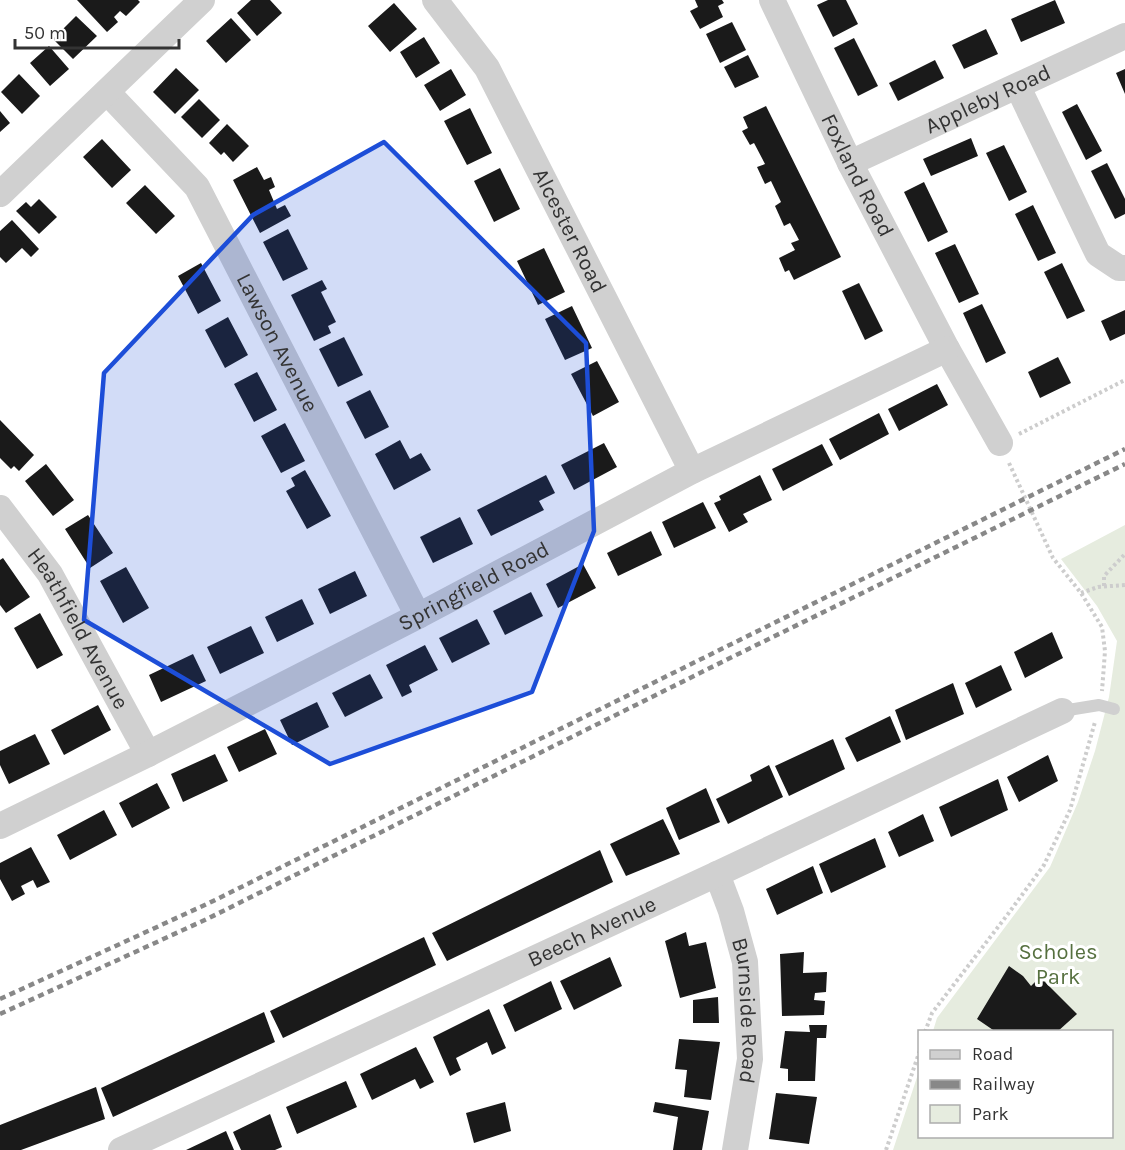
<svg xmlns="http://www.w3.org/2000/svg" width="1125" height="1150" viewBox="0 0 1125 1150" font-family="Karla,sans-serif">
	<rect width="100%" height="100%" fill="#fff"/>
	<!-- green -->
	<path fill="#e6ecdf" d="M1125 525V1150H893L919 1071 920 1136H1112V1032L933 1031 937 1018 1050 867 1078 802 1095 751 1109 697 1117 641 1097 606 1061 559Z"/>
	<!-- building -->
	<path fill="#1a1a1a" d="M77 0H138L140 2 126 16 120 11 114 17 118 22 107 32Z
		M251 0H270L282 13 257 36 237 13Z
		M695 0H722L724 3 718 6 723 17 700 29 690 11 698 7Z
		M828 0H846L858 24 833 37 817 5Z
		M1055 0 1065 23 1021 42 1011 19Z
		M394 3 417 29 390 52 368 26Z
		M76 16 97 36 73 59 53 39Z
		M231 18 251 40 226 63 206 41Z
		M732 22 746 50 720 63 706 34Z
		M986 29 998 54 964 69 952 45Z
		M424 37 440 63 416 78 400 52Z
		M854 38 878 86 858 96 834 48Z
		M49 46 69 69 50 86 30 63Z
		M748 55 759 77 735 88 724 67Z
		M935 60 944 78 898 101 889 83Z
		M176 68 199 90 175 114 153 92Z
		M451 69 466 95 440 111 424 85Z
		M1125 69V94L1116 73Z
		M19 74 40 96 22 114 1 92Z
		M199 99 220 120 202 138 181 117Z
		M1077 104 1102 151 1086 160 1062 112Z
		M766 106 841 257 794 280 789 270 785 272 779 258 795 250 791 243 799 240 790 223 784 226 775 206 781 202 771 181 765 184 757 167 765 164 754 143 750 145 742 131 748 128 743 117Z
		M470 108 492 153 467 165 444 121Z
		M0 111 10 123 0 132Z
		M227 124 249 146 233 162 224 152 221 155 209 143Z
		M971 138 978 156 931 176 923 159Z
		M102 139 131 170 112 188 83 157Z
		M1004 145 1027 192 1009 201 986 153Z
		M1107 163 1125 199V214L1115 219 1091 171Z
		M257 167 264 180 271 177 275 187 269 190 277 209 285 205 291 216 260 233 233 180Z
		M500 168 520 209 494 222 474 181Z
		M924 182 948 232 928 242 904 192Z
		M145 185 175 216 156 234 126 203Z
		M39 199 57 217 39 234 16 211 26 202 31 207Z
		M1033 205 1056 253 1038 261 1015 214Z
		M12 220 39 249 31 257 22 248 6 263 0 257V231Z
		M288 229 308 269 283 281 263 242Z
		M955 244 979 294 959 303 935 253Z
		M544 248 565 292 538 305 517 261Z
		M201 263 221 301 198 314 178 276Z
		M1062 263 1085 311 1067 319 1044 272Z
		M322 280 327 289 321 292 336 322 328 326 331 333 314 341 291 295Z
		M859 283 883 331 865 340 842 291Z
		M982 304 1006 353 986 363 963 313Z
		M572 306 592 348 565 360 545 319Z
		M1125 310V334L1110 341 1101 321Z
		M228 317 248 355 225 368 205 330Z
		M344 337 363 375 338 387 319 349Z
		M1058 357 1071 383 1040 398 1028 372Z
		M597 361 619 402 593 416 571 374Z
		M257 372 277 410 254 422 234 384Z
		M937 384 948 405 899 431 888 409Z
		M370 390 389 427 365 439 346 402Z
		M879 413 889 434 840 460 829 439Z
		M0 420 34 455 19 471 14 466 11 469 0 458Z
		M285 423 305 461 281 473 261 436Z
		M400 440 410 459 421 453 431 470 394 490 375 454Z
		M604 443 617 467 574 490 561 465Z
		M822 444 833 465 783 491 772 469Z
		M46 464 74 500 53 516 25 481Z
		M305 470 331 516 307 529 286 491 295 486 291 478Z
		M546 475 555 493 539 501 544 510 491 536 477 510Z
		M760 475 772 500 743 514 748 522 729 532 714 503 721 500 719 496Z
		M703 502 716 528 674 548 662 522Z
		M88 515 113 553 90 568 65 529Z
		M460 517 473 544 433 563 420 537Z
		M651 531 662 555 618 576 607 553Z
		M3 558 30 597 6 613 0 605V560Z
		M583 564 596 588 558 608 546 584Z
		M126 567 149 608 123 623 100 581Z
		M355 571 367 596 330 614 318 589Z
		M531 592 543 616 505 635 493 611Z
		M302 599 314 624 277 642 265 617Z
		M40 613 63 655 37 669 14 628Z
		M477 619 490 644 452 663 439 638Z
		M251 626 264 653 220 674 207 647Z
		M1052 632 1063 658 1025 678 1014 652Z
		M425 645 438 670 409 685 412 692 402 697 386 665Z
		M193 654 206 681 161 702 149 675Z
		M1001 665 1012 690 976 708 965 683Z
		M370 674 383 698 345 717 332 693Z
		M953 683 964 714 906 740 895 710Z
		M317 702 329 727 292 745 280 720Z
		M98 705 111 730 64 755 51 730Z
		M890 716 901 742 857 762 845 738Z
		M265 729 277 754 239 772 227 747Z
		M35 734 50 764 9 784 0 765V751Z
		M833 739 845 769 789 796 775 766Z
		M215 754 228 781 183 802 171 774Z
		M1048 755 1058 781 1019 802 1007 777Z
		M769 765 783 797 728 824 716 799 752 781 750 775Z
		M998 779 1008 810 951 837 939 807Z
		M157 783 170 808 132 828 119 803Z
		M706 788 720 822 679 840 666 808Z
		M104 810 117 835 70 860 57 835Z
		M923 814 934 841 899 857 888 832Z
		M663 819 680 854 626 876 610 844Z
		M875 838 886 867 831 893 819 864Z
		M31 847 50 882 37 888 33 880 21 886 25 894 12 901 0 879V863Z
		M600 850 613 882 447 961 432 933Z
		M813 866 823 893 777 915 766 889Z
		M686 932 689 946 706 942 716 988 680 998 665 941Z
		M424 937 436 965 283 1038 270 1011Z
		M804 952 803 973 827 972 826 992 815 993 814 1000 825 1001 824 1015 782 1016 780 954Z
		M610 957 622 986 574 1010 560 981Z
		M1009 966 1023 976 1031 986 1040 977 1077 1014 1057 1032H996L977 1019Z
		M551 981 562 1009 515 1032 503 1005Z
		M718 997 719 1023H693V1000Z
		M489 1009 506 1048 492 1055 487 1042 456 1058 461 1070 450 1076 433 1037Z
		M264 1012 275 1042 113 1117 101 1088Z
		M809 1025H827L826 1038H817L815 1081H788V1069L780 1068 785 1031 810 1032Z
		M679 1039 720 1042 711 1100 684 1097 687 1070 675 1069Z
		M416 1047 434 1082 420 1089 415 1079 372 1100 360 1074Z
		M346 1081 357 1107 297 1134 286 1107Z
		M96 1087 105 1119 21 1150H0V1125Z
		M776 1093 817 1097 809 1144 769 1139Z
		M505 1102 511 1131 474 1143 466 1113Z
		M655 1102 709 1111 702 1150H673L678 1117 653 1112Z
		M270 1114 282 1147 275 1150H241L233 1132Z
		M226 1131 234 1150H186Z"/>
	<g fill="none" stroke-linecap="round" stroke-linejoin="round">
		<!-- path -->
		<path stroke="#cdcdcd" stroke-width="4" stroke-dasharray="3 3" stroke-linecap="butt" d="M1019 434 1125 380
			M1009 463 1053 558 1081 593 1102 627 1105 651 1102 691
			M1104 586V576L1125 554
			M1081 593 1098 587 1125 585
			M925 1032 932 1013 1008 914 1044 865 1070 810 1095 722
			M886 1150 920 1050"/>
		<!-- service -->
		<path stroke="#d0d0d0" stroke-width="12" d="M1062 711 1099 705 1114 709"/>
		<!-- minor -->
		<g stroke="#d0d0d0" stroke-width="26">
			<path id="s1" d="M435 0 487 68 692 471"/>
			<path id="s2" d="M772 0 850 163 947 349 1000 443"/>
			<path d="M1018 87 1098 254 1119 268H1125"/>
			<path id="s3" d="M107 92 197 187 418 616"/>
			<path id="s4" d="M850 163 1125 36"/>
			<path d="M0 194 202 0"/>
			<path id="s5" d="M0 508 50 574 148 754"/>
			<path id="s6" d="M0 826 148 754 418 616 692 471 947 349"/>
			<path id="s7" d="M717 874 731 911 745 962 750 1059 735 1150"/>
			<path id="s8" d="M121 1150 717 874 1062 711"/>
		</g>
		<!-- rail -->
		<path stroke="#888" stroke-width="4.5" stroke-dasharray="6 4.5" stroke-linecap="butt" d="M0 999 207 904 1125 449
			M0 1014 207 919 728 659 1125 464"/>
	</g>
	<!-- marked area -->
	<path fill="#1d4ed8" fill-opacity="0.2" stroke="#1d4ed8" stroke-width="4.5" stroke-linejoin="round" d="M384 142 586 343 594 531 532 692 330 764 84 620 104 373 253 215Z"/>
	<g text-anchor="middle" dominant-baseline="central" stroke-width="6" stroke-linejoin="round" paint-order="stroke">
		<!-- street labels -->
		<g font-size="22" fill="#333" stroke="#fff">
			<text stroke="none"><textPath href="#s4" startOffset="152">Appleby Road</textPath></text>
			<text stroke="none"><textPath href="#s2" startOffset="195">Foxland Road</textPath></text>
			<text stroke="none"><textPath href="#s1" startOffset="268">Alcester Road</textPath></text>
			<text stroke="none"><textPath href="#s3" startOffset="306">Lawson Avenue</textPath></text>
			<text stroke="none"><textPath href="#s6" startOffset="531">Springfield Road</textPath></text>
			<text stroke="none"><textPath href="#s5" startOffset="144">Heathfield Avenue</textPath></text>
			<text stroke="none"><textPath href="#s8" startOffset="519">Beech Avenue</textPath></text>
			<text stroke="none"><textPath href="#s7" startOffset="141">Burnside Road</textPath></text>
		</g>
		<!-- park labels -->
		<g font-size="22" fill="#56703f" stroke="#fff">
			<text x="1058" y="952">Scholes<tspan x="1058" dy="25">Park</tspan></text>
		</g>
	</g>
	<!-- legend -->
	<rect x="918" y="1030" width="195" height="108" fill="#ffffff" stroke="#adadad" stroke-width="1.5"/>
	<rect x="930" y="1050" width="30" height="9" fill="#d0d0d0" stroke="#adadad" stroke-width="1.5"/>
	<text x="972" y="1060" font-size="18" fill="#333333">Road</text>
	<rect x="930" y="1080" width="30" height="9" fill="#888888" stroke="#adadad" stroke-width="1.5"/>
	<text x="972" y="1090" font-size="18" fill="#333333">Railway</text>
	<rect x="930" y="1105" width="30" height="18" fill="#e6ecdf" stroke="#adadad" stroke-width="1.5"/>
	<text x="972" y="1120" font-size="18" fill="#333333">Park</text>
	<!-- scale -->
	<path d="M15 39v9h164v-9" fill="none" stroke="#333333" stroke-width="3"/>
	<text x="24" y="39" font-size="18" fill="#333333" stroke="#ffffff" stroke-width="4.5" paint-order="stroke">50 m</text>
</svg>
